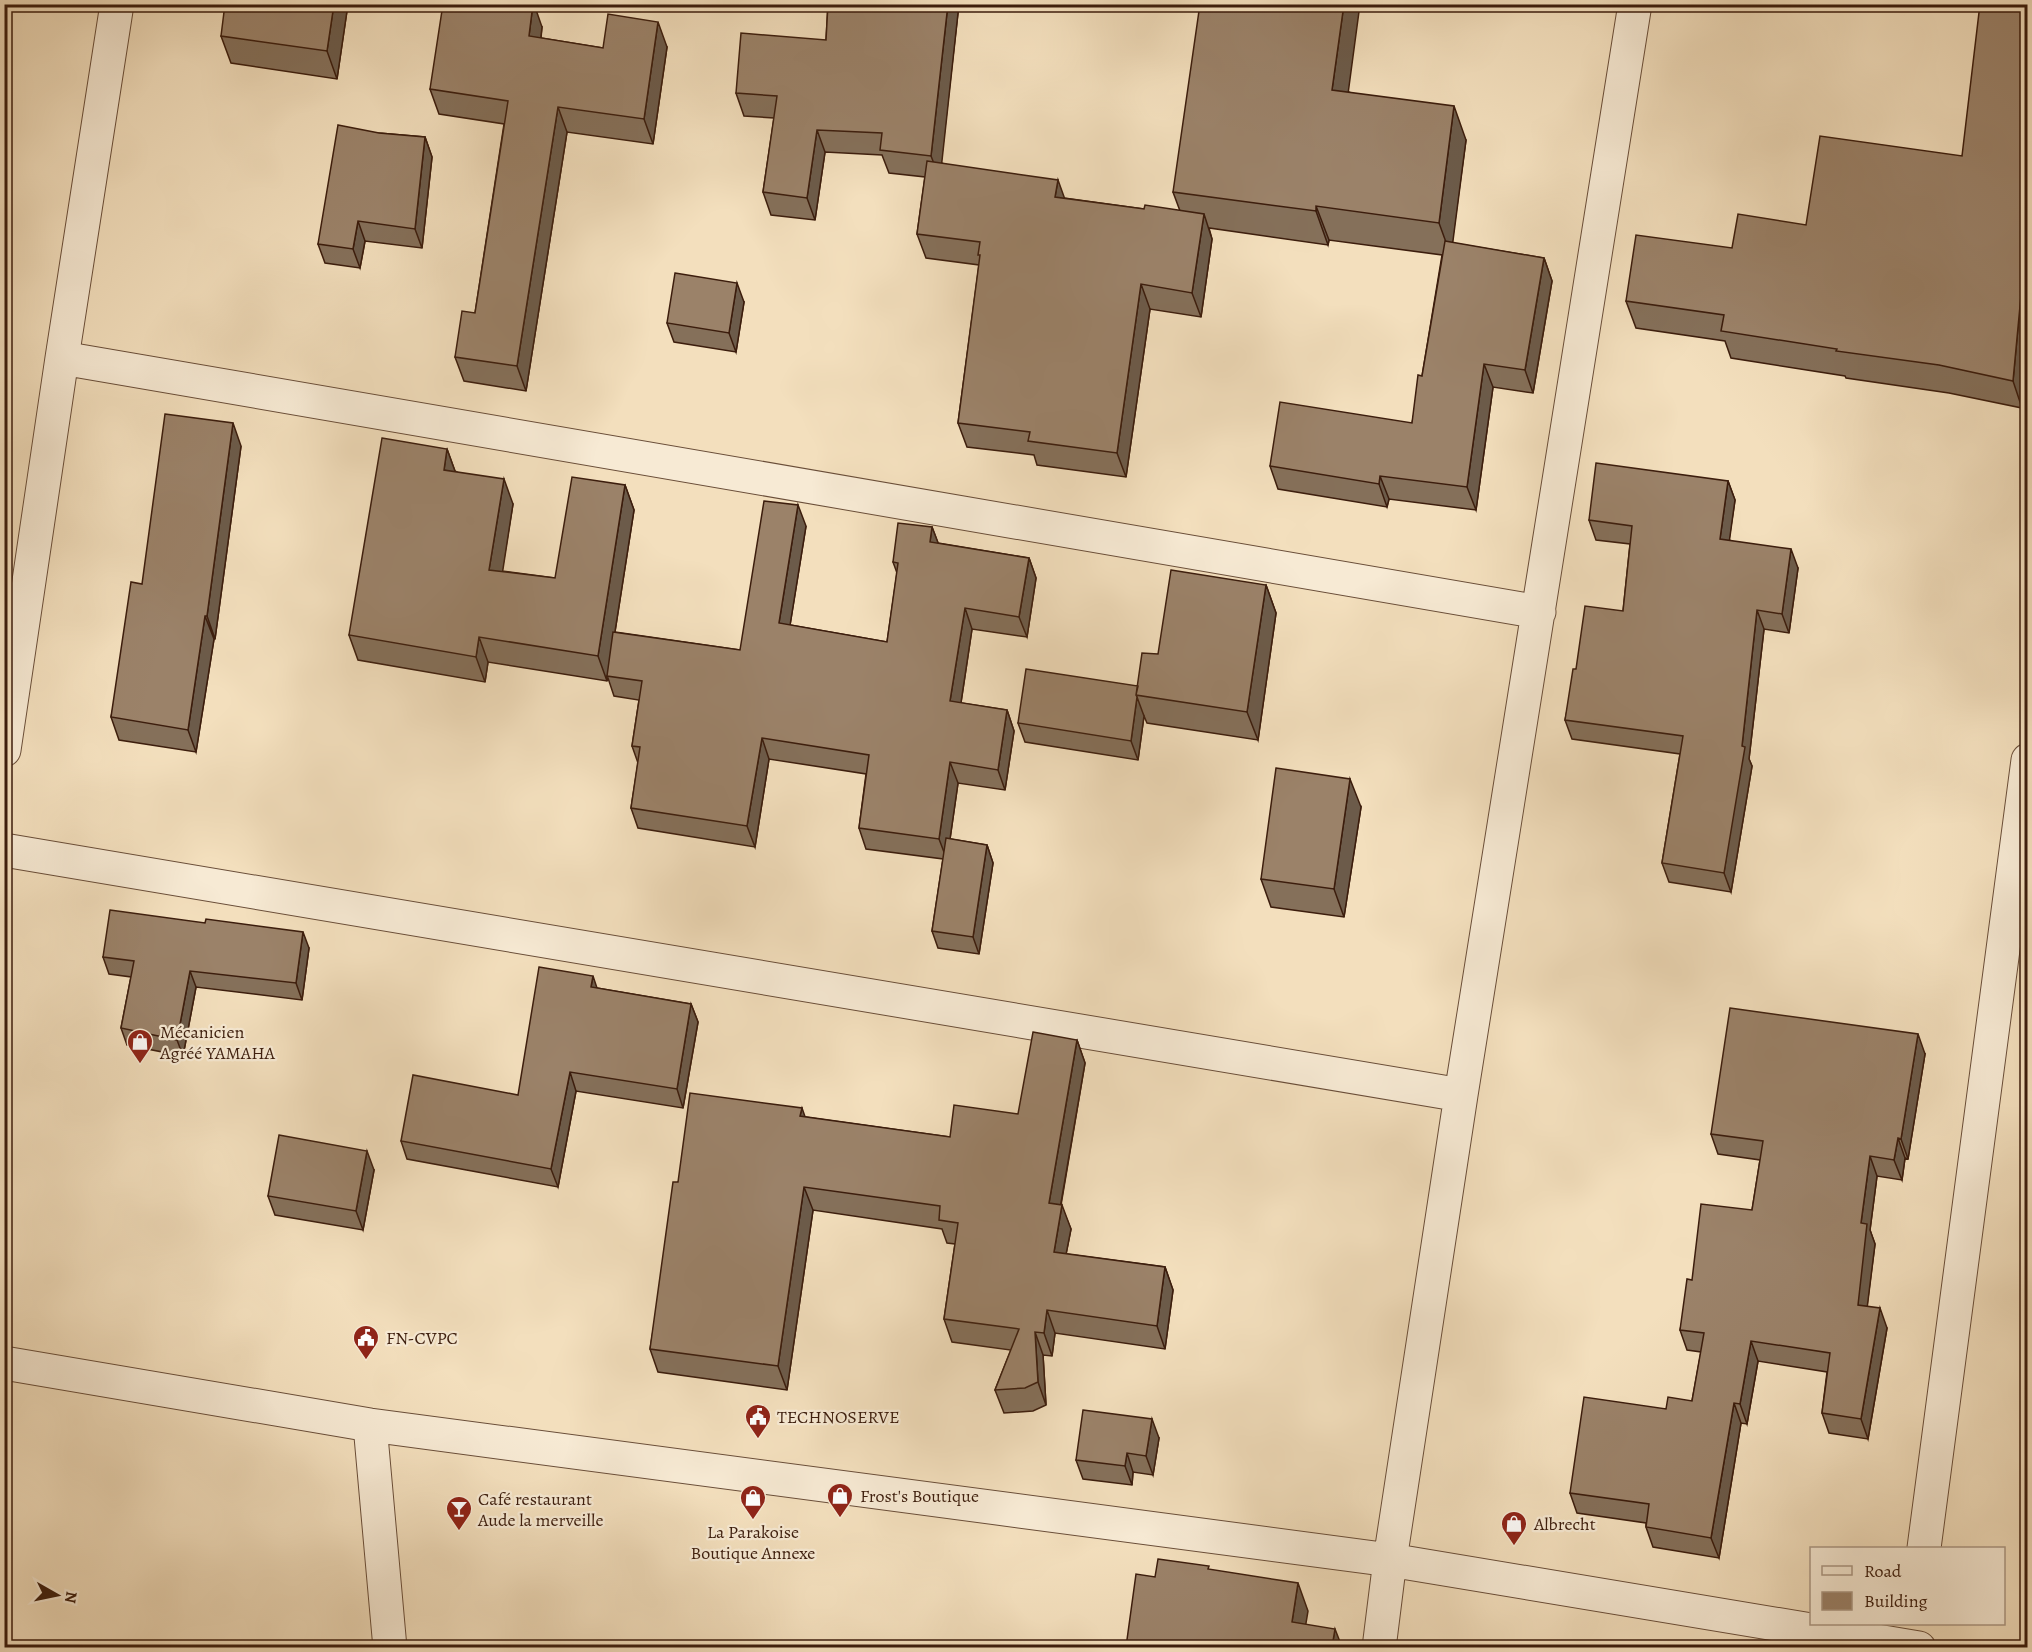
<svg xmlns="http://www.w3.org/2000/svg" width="2032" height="1652" viewBox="0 0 2032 1652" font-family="Alegreya,serif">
	<rect width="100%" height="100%" fill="#f3dfbd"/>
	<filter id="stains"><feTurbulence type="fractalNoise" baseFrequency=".00333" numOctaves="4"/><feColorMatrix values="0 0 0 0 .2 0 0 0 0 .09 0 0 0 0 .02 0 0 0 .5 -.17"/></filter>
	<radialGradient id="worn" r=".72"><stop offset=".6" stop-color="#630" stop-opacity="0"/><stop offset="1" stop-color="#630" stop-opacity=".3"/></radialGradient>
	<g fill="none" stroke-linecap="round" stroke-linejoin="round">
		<defs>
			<path id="street" d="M62 358 1539 612
				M4 750 62 358 117 4
				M4 850 1461 1095
				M4 1363 370 1425 1390 1560 1919 1648
				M370 1425 390 1648
				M1924 1548 2028 760
				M1379 1648 1390 1560 1461 1095 1635 4"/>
		</defs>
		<!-- street casing -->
		<use href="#street" stroke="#6a4e39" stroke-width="35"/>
		<!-- street -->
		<use href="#street" stroke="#f7ead4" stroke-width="33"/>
	</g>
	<!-- wall -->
	<path fill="#85705a" stroke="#3c1d0d" stroke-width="1.5" d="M348 4 337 79 231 63 221 36Z
		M828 4H959L941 163 1064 198 1144 209 1180 211 1173 192 1349 92 1466 140 1452 243 1544 258 1552 281 1533 393 1493 387 1476 510 1389 499 1387 507 1278 489 1270 466 1412 423 1422 376 1442 255 1329 240 1328 245 1209 228 1212 239 1201 317 1150 309 1126 477 1037 465 1034 455 967 447 958 423 979 265 926 258 917 234 925 177 889 173 882 155 825 152 815 220 771 215 763 192 774 118 744 116 736 93 826 40Z
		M2028 4V356L2022 408 1949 393 1846 378 1845 376 1731 358 1725 341 1636 328 1626 301 1732 248 1806 225 1962 156Z
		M542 27 541 38 603 48 667 47 653 144 567 132 526 391 464 381 455 357 475 313 504 124 439 114 430 89Z
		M379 133 425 137 432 157 422 248 365 241 360 268 325 263 318 244Z
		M744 302 736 352 674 342 667 323Z
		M241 446 215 639H214L196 752 119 740 111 717 142 584Z
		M447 449 455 471 513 504 502 571 555 578 625 485 634 510 615 632 740 650 806 526 790 625 887 642 897 573 893 562 932 527 938 543 1029 558 1036 578 1027 637 972 629 961 703 1007 710 1014 731 1005 790 958 783 950 839 987 845 993 863 979 954 938 948 932 931 943 859 866 849 859 828 866 774 769 759 755 847 638 828 631 808 638 763 632 746 639 700 614 696 608 678 607 681 488 662 485 682 358 660 349 635Z
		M1728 481 1735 500 1729 540 1798 568 1789 633 1764 629 1749 759 1752 766 1731 892 1669 882 1662 863 1680 754 1572 739 1565 720 1576 669 1623 611 1630 544 1596 540 1589 520Z
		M1266 585 1276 613 1258 740 1147 723 1144 716 1138 760 1025 742 1018 723 1138 686 1158 654Z
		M1361 807 1344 917 1271 907 1261 879Z
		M309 948 302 1000 196 987 183 1056 127 1045 121 1028 131 977 109 974 103 957Z
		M597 988 691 1004 698 1022 683 1108 576 1091 558 1187 407 1159 401 1141 518 1095Z
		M1077 1040 1085 1063 1061 1205 1071 1229 1066 1254 1165 1267 1173 1290 1165 1349 1055 1333 1052 1356 1043 1355 1046 1405 1033 1411 1004 1413 995 1390 1011 1350 952 1342 944 1319 955 1244 947 1243 942 1229 813 1210 787 1390 658 1372 650 1349 678 1182 805 1117 950 1137 1018 1114Z
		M1925 1054 1908 1159 1905 1158 1902 1180 1877 1176 1870 1230 1875 1244 1867 1306 1887 1328 1868 1439 1829 1433 1822 1413 1827 1372 1758 1361 1747 1424 1741 1423 1719 1558 1653 1547 1646 1527V1523L1577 1513 1570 1493 1666 1409 1692 1401 1701 1352 1687 1350 1680 1330 1692 1280 1752 1210 1760 1160 1718 1154 1711 1134Z
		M374 1170 363 1230 275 1215 268 1196Z
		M1159 1438 1153 1475 1133 1472 1132 1485 1083 1479 1076 1460Z"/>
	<!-- shaded-wall -->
	<path fill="#6c5b4a" stroke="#3c1d0d" stroke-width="1.5" d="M334 4H348L337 79 327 51Z
		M533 4H534L542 27 538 61 529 36Z
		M948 4H959L940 179 931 156Z
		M1344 4H1360L1344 124 1332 90Z
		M658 22 667 47 653 144 644 119Z
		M1454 106 1466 140 1451 256 1439 223Z
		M558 107 567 132 526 391 517 366Z
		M817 130 825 152 815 220 807 198Z
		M425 137 432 157 422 248 415 229Z
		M1058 180 1067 205 1055 197Z
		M1316 206 1329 240 1328 245 1316 211Z
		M1204 214 1212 239 1201 317 1192 293Z
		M358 221 365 241 360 268 353 249Z
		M1544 258 1552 281 1533 393 1525 370Z
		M2023 274 2028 286V356L2022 408 2013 381Z
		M737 283 744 302 736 352 729 333Z
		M1141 284 1150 309 1126 477 1117 453Z
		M1484 364 1493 387 1476 510 1467 487Z
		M233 423 241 446 215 639 207 616Z
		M447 449 456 474 444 470Z
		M1380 476 1389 499 1387 507 1379 484Z
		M504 479 513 504 499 595 489 570Z
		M1728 481 1735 500 1727 558 1720 539Z
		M625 485 634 510 608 676H607V681L598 656Z
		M798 505 806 526 787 644 779 623Z
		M932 527 940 548 930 542Z
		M1791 549 1798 568 1789 633 1782 614Z
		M1029 558 1036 578 1027 637 1019 617Z
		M1266 585 1276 613 1258 740 1247 712Z
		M965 608 972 629 958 722 950 701Z
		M1757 610 1764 629 1749 759 1752 766 1731 892 1724 873 1742 746Z
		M205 616 214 639 196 752 188 730Z
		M479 637 488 662 485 682 476 657Z
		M1137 697 1144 716 1138 760 1131 741Z
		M1007 710 1014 731 1005 790 998 770Z
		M762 738 769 759 755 847 747 826Z
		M950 762 958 783 947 860 939 839Z
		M1350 779 1361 807 1344 917 1334 889Z
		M987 845 993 863 979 954 973 937Z
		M303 932 309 948 302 1000 296 983Z
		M190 971 196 987 183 1056 177 1040Z
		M593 976 599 994 591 987Z
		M691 1004 698 1022 683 1108 677 1089Z
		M1918 1034 1925 1054 1908 1159 1901 1139Z
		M1077 1040 1085 1063 1057 1226 1049 1203Z
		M570 1072 576 1091 558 1187 551 1169Z
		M802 1108 810 1131 800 1116Z
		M1898 1138 1905 1158 1902 1180 1894 1160Z
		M367 1151 374 1170 363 1230 356 1211Z
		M1870 1156 1877 1176 1870 1230 1875 1244 1865 1325 1858 1305 1861 1223Z
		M804 1187 813 1210 787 1390 778 1366Z
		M1062 1205 1071 1229 1062 1275 1054 1252Z
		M1165 1267 1173 1290 1165 1349 1157 1326Z
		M1880 1308 1887 1328 1868 1439 1861 1419Z
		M1047 1310 1055 1333 1052 1356 1044 1333Z
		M1035 1332 1043 1355 1046 1405 1038 1382Z
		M1751 1341 1758 1361 1747 1424 1740 1404Z
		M1734 1403 1741 1423 1719 1558 1711 1538Z
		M1152 1419 1159 1438 1153 1475 1146 1456Z
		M1127 1453 1133 1472 1132 1485 1125 1466Z
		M1298 1583 1308 1611 1302 1647 1292 1622Z
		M1335 1629 1342 1647H1332Z"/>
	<!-- building -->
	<path fill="#9b8269" stroke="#3c1d0d" stroke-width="1.5" d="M225 4H334L327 51 221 36Z
		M443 4H533L529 36 603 48 608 14 658 22 644 119 558 107 517 366 455 357 462 311 475 313 508 101 430 89Z
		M828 4H948L931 156 880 150 882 133 817 130 807 198 763 192 777 96 736 93 741 33 826 40Z
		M1200 4H1344L1332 90 1454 106 1439 223 1316 206V211L1173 192Z
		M1980 4H2028V274H2023L2013 381 1939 365 1836 351 1837 349 1721 331 1724 315 1626 301 1636 235 1732 248 1738 214 1806 225 1820 136 1962 156Z
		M338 125 379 133 425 137 415 229 358 221 353 249 318 244Z
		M927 161 1058 180 1055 197 1144 209 1145 205 1204 214 1192 293 1141 284 1117 453 1028 441 1030 432 958 423 980 255H978L980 242 917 234Z
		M1445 241 1544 258 1525 370 1484 364 1467 487 1380 476 1379 484 1270 466 1280 402 1412 423 1418 375 1422 376Z
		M675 273 737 283 729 333 667 323Z
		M165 414 233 423 207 616H205L188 730 111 717 131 582 142 584Z
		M382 438 447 449 444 470 504 479 489 570 555 578 572 477 625 485 598 656 479 637 476 657 349 635Z
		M1596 463 1728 481 1720 539 1791 549 1782 614 1757 610 1742 746 1745 747 1724 873 1662 863 1683 736 1565 720 1573 669H1576L1585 606 1623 611 1632 526 1589 520Z
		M764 501 798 505 779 623 887 642 898 563 893 562 898 523 932 527 930 542 1029 558 1019 617 965 608 950 701 1007 710 998 770 950 762 939 839 859 828 869 755 762 738 747 826 631 808 640 747 632 746 642 681 607 676 613 632 740 650Z
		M1171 570 1266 585 1247 712 1136 695 1142 653 1158 654Z
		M1026 669 1138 686 1136 695 1137 697 1131 741 1018 723Z
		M1276 768 1350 779 1334 889 1261 879Z
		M946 838 987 845 973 937 932 931Z
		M110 910 205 923 206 919 303 932 296 983 190 971 177 1040 121 1028 134 961 103 957Z
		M539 967 593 976 591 987 691 1004 677 1089 570 1072 551 1169 401 1141 413 1075 518 1095Z
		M1730 1008 1918 1034 1901 1139 1898 1138 1894 1160 1870 1156 1861 1223 1867 1224 1858 1305 1880 1308 1861 1419 1822 1413 1830 1353 1751 1341 1740 1404 1734 1403 1711 1538 1646 1527 1649 1504 1570 1493 1584 1397 1666 1409 1668 1397 1692 1401 1704 1333 1680 1330 1687 1279 1692 1280 1701 1204 1752 1210 1763 1141 1711 1134Z
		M1033 1032 1077 1040 1049 1203 1062 1205 1054 1252 1165 1267 1157 1326 1047 1310 1044 1333 1035 1332 1038 1382 1025 1388 995 1390 1019 1329 944 1319 958 1223 939 1220 940 1206 804 1187 778 1366 650 1349 673 1182H678L690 1093 802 1108 800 1116 950 1137 954 1105 1018 1114Z
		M279 1135 367 1151 356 1211 268 1196Z
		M1083 1410 1152 1419 1146 1456 1127 1453 1125 1466 1076 1460Z
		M1158 1559 1209 1566 1208 1569 1298 1583 1292 1622 1335 1629 1332 1647H1126L1136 1574 1155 1577Z
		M82 1645 98 1647H81Z"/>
	<!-- icons -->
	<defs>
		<symbol id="shop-pin" viewBox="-11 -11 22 30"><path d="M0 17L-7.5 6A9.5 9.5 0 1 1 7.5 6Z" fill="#8f2418" stroke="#f7ead4"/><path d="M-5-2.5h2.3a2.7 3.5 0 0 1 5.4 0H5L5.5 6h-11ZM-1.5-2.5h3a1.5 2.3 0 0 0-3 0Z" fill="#fff"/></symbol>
		<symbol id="civic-pin" viewBox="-11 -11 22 30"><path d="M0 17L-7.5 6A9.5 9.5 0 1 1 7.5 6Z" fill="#8f2418" stroke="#f7ead4"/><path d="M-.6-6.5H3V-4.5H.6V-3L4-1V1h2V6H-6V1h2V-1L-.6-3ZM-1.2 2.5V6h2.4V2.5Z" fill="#fff"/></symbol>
		<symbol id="bar-pin" viewBox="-11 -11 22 30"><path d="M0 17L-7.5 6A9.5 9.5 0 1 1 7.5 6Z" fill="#8f2418" stroke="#f7ead4"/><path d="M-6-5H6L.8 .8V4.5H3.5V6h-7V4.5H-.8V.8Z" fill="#fff"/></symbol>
	</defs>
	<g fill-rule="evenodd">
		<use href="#shop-pin" x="125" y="1027" width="30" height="40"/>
		<use href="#civic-pin" x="351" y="1323" width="30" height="40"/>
		<use href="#civic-pin" x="743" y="1402" width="30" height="40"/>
		<use href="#shop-pin" x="825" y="1481" width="30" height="40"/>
		<use href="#shop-pin" x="738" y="1483" width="30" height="40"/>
		<use href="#bar-pin" x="444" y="1494" width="30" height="40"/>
		<use href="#shop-pin" x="1499" y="1509" width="30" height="40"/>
	</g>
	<g text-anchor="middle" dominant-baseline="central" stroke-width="4.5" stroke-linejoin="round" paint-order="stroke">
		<!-- poi labels -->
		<g font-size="18" fill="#3c1d0d" stroke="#f7ead4" text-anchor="start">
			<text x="160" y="1032">Mécanicien<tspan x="160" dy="21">Agréé YAMAHA</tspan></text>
			<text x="386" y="1338">FN-CVPC</text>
			<text x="777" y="1417">TECHNOSERVE</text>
			<text x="860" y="1496">Frost's Boutique</text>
			<text x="478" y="1499">Café restaurant<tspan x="478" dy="21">Aude la merveille</tspan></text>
			<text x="1534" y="1524">Albrecht</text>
			<text x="753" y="1532" text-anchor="middle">La Parakoise<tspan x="753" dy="21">Boutique Annexe</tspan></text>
		</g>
	</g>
	<!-- margin -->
	<rect width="2032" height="1652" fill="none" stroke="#f3dfbd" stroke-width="24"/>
	<rect x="6" y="6" width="2020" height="1640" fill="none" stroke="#3c1d0d" stroke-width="3"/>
	<rect x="12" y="12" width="2008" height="1628" fill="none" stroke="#3c1d0d" stroke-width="1.5"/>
	<!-- legend -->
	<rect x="1810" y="1547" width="195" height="78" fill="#f7ead4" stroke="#ac9884" stroke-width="1.5"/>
	<rect x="1822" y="1566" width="30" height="9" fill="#f7ead4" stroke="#ac9884" stroke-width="1.5"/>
	<text x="1864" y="1577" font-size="18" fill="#3c1d0d">Road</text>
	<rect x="1822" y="1592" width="30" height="18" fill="#9b8269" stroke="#ac9884" stroke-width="1.5"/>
	<text x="1864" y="1607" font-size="18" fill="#3c1d0d">Building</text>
	<!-- north arrow -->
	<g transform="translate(57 1595) rotate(99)" stroke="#f7ead4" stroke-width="4.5" paint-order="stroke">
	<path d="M0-4.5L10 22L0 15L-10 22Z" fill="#3c1d0d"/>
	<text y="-9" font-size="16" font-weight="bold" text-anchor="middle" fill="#3c1d0d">N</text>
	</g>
	<rect width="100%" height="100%" filter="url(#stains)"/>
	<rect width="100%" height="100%" fill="url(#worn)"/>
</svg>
